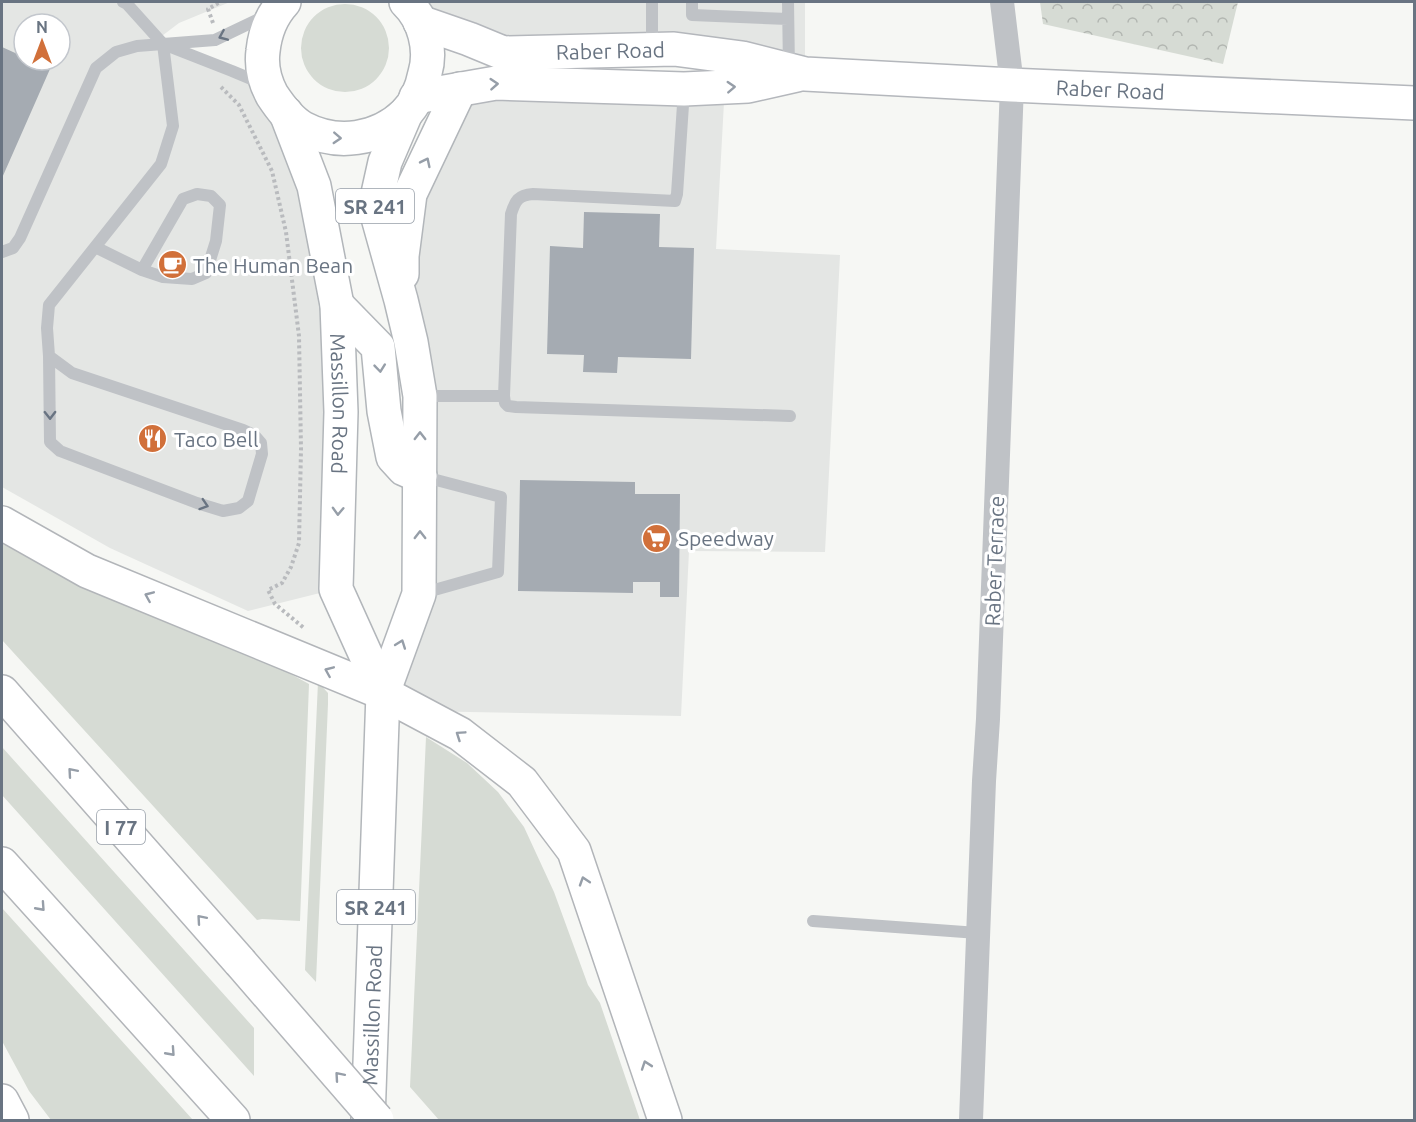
<svg xmlns="http://www.w3.org/2000/svg" width="1416" height="1122" viewBox="0 0 1416 1122" font-family="Ubuntu,sans-serif">
	<defs>
		<pattern id="forest-crowns" width="20" height="18" patternUnits="userSpaceOnUse" patternTransform="scale(1.5)"><rect width="20" height="18" fill="#d6dbd4"/><path d="M2 6a3 3 0 1 1 6 0M12 15a3 3 0 1 1 6 0" fill="none" stroke="#b2b6b1"/></pattern>
	</defs>
	<rect width="100%" height="100%" fill="#f6f7f4"/>
	<!-- built -->
	<path fill="#e4e6e4" fill-rule="evenodd" d="M2 2H230L179 23 150 45 267 86 337 305 336 589 248 611 110 548 2 487ZM24 24H60V60H24Z
		M413 2H805V74L503 53Z
		M460 89 724 102 716 249 840 255 825 552 689 551 681 716 416 711 383 693 419 594 402 256Z"/>
	<!-- green -->
	<path fill="#d6dbd4" d="M301 48a44 44 0 1 1 88 0a44 44 0 1 1-88 0Z
		M2 540 286 664 287 672 309 684 300 921 262 919 257 920 2 640Z
		M318 682 328 693V704L316 982 305 970Z
		M426 737 467 763 498 792 524 827 554 892 588 985 600 1003 640 1120H439L410 1087Z
		M2 747 254 1028V1076L2 795Z
		M2 908 193 1120H51L29 1091 2 1041Z"/>
	<!-- forest -->
	<path fill="url(#forest-crowns)" d="M1040 2H1238L1223 64 1043 24Z"/>
	<!-- building -->
	<path fill="#a5abb2" d="M2 47 24 57V60H31L50 69 2 178Z
		M584 212 660 214 659 247 694 248 691 359 618 357 617 373 583 372 584 355 547 354 550 246 583 248Z
		M520 480 635 482V494H680L679 597H660V582H633V593L518 591Z"/>
	<g fill="none" stroke-linecap="round" stroke-linejoin="round">
		<defs>
			<g id="secondary">
				<path id="s1" d="M420 22 469 39 503 53 674 49 742 58 805 74 1012 85 1414 103"/>
				<path d="M416 97 496 83 684 89 748 86 797 75"/>
			</g>
			<g id="primary">
				<path d="M284 2C271 16 265 32 263 51 261 66 265 82 272 95 280 107 290 121 303 128 337 146 378 140 405 114 416 103 422 88 425 73 432 49 424 19 406 2"/>
				<path id="s2" d="M286 113 314 186 337 305 341 412 336 589 383 693"/>
				<path d="M402 274V256L410 194 460 89"/>
				<path d="M337 305 378 347 384 411 393 457 404 469 420 476"/>
				<path id="s3" d="M368 1120 383 693 419 594 420 396 411 342 401 300 375 207 385 162 406 113"/>
			</g>
			<path id="highway" d="M2 523 87 571 383 693 460 734 522 782 574 851 665 1120
				M2 692 240 962
				M2 864 233 1120
				M2 1101 12 1120"/>
		</defs>
		<!-- secondary casing -->
		<use href="#secondary" stroke="#b4b7bc" stroke-width="36"/>
		<!-- primary casing -->
		<use href="#primary" stroke="#b2b6ba" stroke-width="36"/>
		<!-- highway casing -->
		<use href="#highway" stroke="#b2b5b9" stroke-width="36"/>
		<!-- path -->
		<path stroke="#b9bbbe" stroke-width="4" stroke-dasharray="3 3" stroke-linecap="butt" d="M213 23 208 9 220 2
			M221 87 239 105 272 171 286 232 299 336 301 449 299 543 291 567 282 583 268 590 275 604 304 628"/>
		<!-- lane -->
		<path stroke="#bfc2c6" stroke-width="12" d="M123 2 127 4 163 44 232 71 263 84
			M652 2V48
			M692 2V15L788 19
			M788 2 789 69
			M684 90 677 194 675 201 533 194C518 195 515 201 511 214L504 396 505 403 508 406 516 407 790 416
			M95 247 142 270 183 199 197 194 211 196 220 205 216 241 206 273 192 279 163 277 142 270
			M2 252 13 248 20 238 96 68 116 52 137 46 215 40 265 16
			M49 356 50 442 60 451 197 503 223 511 239 508 248 501 262 454 261 443 254 435 243 430 72 373 49 356 47 328 49 305 161 164 173 126 163 44
			M421 396H504
			M420 594 498 572 501 497 421 476
			M813 921 978 933"/>
		<!-- street -->
		<path stroke="#bfc2c6" stroke-width="24" d="M971 1120 984 781 988 719 1012 85 1002 2"/>
		<!-- secondary -->
		<use href="#secondary" stroke="#fff" stroke-width="33"/>
		<!-- primary -->
		<use href="#primary" stroke="#fff" stroke-width="33"/>
		<!-- highway -->
		<use href="#highway" stroke="#fff" stroke-width="33"/>
		<defs>
			<path id="highway-bridge" d="M240 962 377 1120"/>
		</defs>
		<!-- highway-bridge casing -->
		<use href="#highway-bridge" stroke="#b2b5b9" stroke-width="36" stroke-linecap="butt"/>
		<!-- highway-bridge -->
		<use href="#highway-bridge" stroke="#fff" stroke-width="33"/>
	</g>
	<!-- one-way arrows -->
	<defs><path id="oneway-chevron" d="M-2-3.5L2.5 0L-2 3.5" fill="none" stroke-width="1.6" stroke-linecap="round" stroke-linejoin="round" transform="scale(1.5)"/></defs>
	<g stroke="#697482">
		<use href="#oneway-chevron" transform="translate(223 36) rotate(157)"/>
		<use href="#oneway-chevron" transform="translate(50 415) rotate(89)"/>
		<use href="#oneway-chevron" transform="translate(204 505) rotate(18)"/>
	</g>
	<g stroke="#969ea8">
		<use href="#oneway-chevron" transform="translate(494 84) rotate(-4)"/>
		<use href="#oneway-chevron" transform="translate(731 87) rotate(-3)"/>
		<use href="#oneway-chevron" transform="translate(337 138) rotate(3)"/>
		<use href="#oneway-chevron" transform="translate(426 162) rotate(-64)"/>
		<use href="#oneway-chevron" transform="translate(380 368) rotate(84)"/>
		<use href="#oneway-chevron" transform="translate(420 436) rotate(-90)"/>
		<use href="#oneway-chevron" transform="translate(338 511) rotate(92)"/>
		<use href="#oneway-chevron" transform="translate(420 535) rotate(-90)"/>
		<use href="#oneway-chevron" transform="translate(149 596) rotate(-157)"/>
		<use href="#oneway-chevron" transform="translate(401 644) rotate(-70)"/>
		<use href="#oneway-chevron" transform="translate(329 671) rotate(-157)"/>
		<use href="#oneway-chevron" transform="translate(460 735) rotate(-146)"/>
		<use href="#oneway-chevron" transform="translate(72 772) rotate(-131)"/>
		<use href="#oneway-chevron" transform="translate(584 881) rotate(-108)"/>
		<use href="#oneway-chevron" transform="translate(41 907) rotate(48)"/>
		<use href="#oneway-chevron" transform="translate(201 919) rotate(-131)"/>
		<use href="#oneway-chevron" transform="translate(171 1052) rotate(48)"/>
		<use href="#oneway-chevron" transform="translate(646 1065) rotate(-109)"/>
		<use href="#oneway-chevron" transform="translate(339 1076) rotate(-131)"/>
	</g>
	<!-- icons -->
	<defs>
		<symbol id="cafe-disc" viewBox="-11 -11 22 22"><circle r="9.5" fill="#d1703a" stroke="#fff"/><path d="M-5.5-4.5H6V0H3Q3 3.5 0 3.5H-2.5Q-5.5 3.5-5.5 0ZM3-3.2v2h1.7v-2ZM-6 4.5H4V6H-6Z" fill="#fff"/></symbol>
		<symbol id="restaurant-disc" viewBox="-11 -11 22 22"><circle r="9.5" fill="#d1703a" stroke="#fff"/><path d="M-5-6h1v4h1v-4h1v4h1v-4h1v5L-1.5 .5V6h-2V.5L-5-1ZM5-6V6H3V1.5H1.5Q1.5-4 5-6Z" fill="#fff"/></symbol>
		<symbol id="supermarket-disc" viewBox="-11 -11 22 22"><circle r="9.5" fill="#d1703a" stroke="#fff"/><path d="M-6-5.5h2.5l.6 2H6L4.5 2H-2.5L-4.4-4H-6ZM-1.5 3.2a1.3 1.3 0 1 0 .1 0ZM3 3.2a1.3 1.3 0 1 0 .1 0Z" fill="#fff"/></symbol>
	</defs>
	<g fill-rule="evenodd">
		<use href="#cafe-disc" x="156" y="248" width="33" height="33"/>
		<use href="#restaurant-disc" x="136" y="422" width="33" height="33"/>
		<use href="#supermarket-disc" x="640" y="522" width="33" height="33"/>
	</g>
	<g text-anchor="middle" dominant-baseline="central" stroke-width="6" stroke-linejoin="round" paint-order="stroke">
		<!-- shield labels -->
		<g fill="#fff" stroke="#969ea8" stroke-width="1.5">
			<rect x="336" y="189" width="78" height="34" rx="4.5"/>
			<rect x="97" y="810" width="48" height="34" rx="4.5"/>
			<rect x="337" y="890" width="78" height="34" rx="4.5"/>
		</g>
		<g font-size="20" font-weight="bold" fill="#697482">
			<text x="375" y="206">SR 241</text>
			<text x="121" y="827">I 77</text>
			<text x="376" y="907">SR 241</text>
		</g>
		<!-- street labels -->
		<g font-size="21" fill="#697482" stroke="#fff">
			<text stroke="none"><textPath href="#s1" startOffset="196">Raber Road</textPath></text>
			<text stroke="none"><textPath href="#s1" startOffset="699">Raber Road</textPath></text>
			<text stroke="none"><textPath href="#s2" startOffset="298">Massillon Road</textPath></text>
			<text transform="translate(994 561) rotate(-88)">Raber Terrace</text>
			<text stroke="none"><textPath href="#s3" startOffset="105">Massillon Road</textPath></text>
		</g>
		<!-- poi labels -->
		<g font-size="21" fill="#697482" stroke="#fff" text-anchor="start">
			<text x="193" y="265">The Human Bean</text>
			<text x="174" y="439">Taco Bell</text>
			<text x="678" y="538">Speedway</text>
		</g>
	</g>
	<!-- border -->
	<rect width="1416" height="1122" fill="none" stroke="#697482" stroke-width="6"/>
	<!-- north arrow -->
	<g transform="translate(42 42)"><circle r="28" fill="#ffffff" stroke="#c3c7cd" stroke-width="1.5"/>
	<path d="M0-4.5L10 22L0 15L-10 22Z" fill="#d1703a"/>
	<text y="-9" font-size="16" font-weight="bold" text-anchor="middle" fill="#697482">N</text>
	</g>
</svg>
